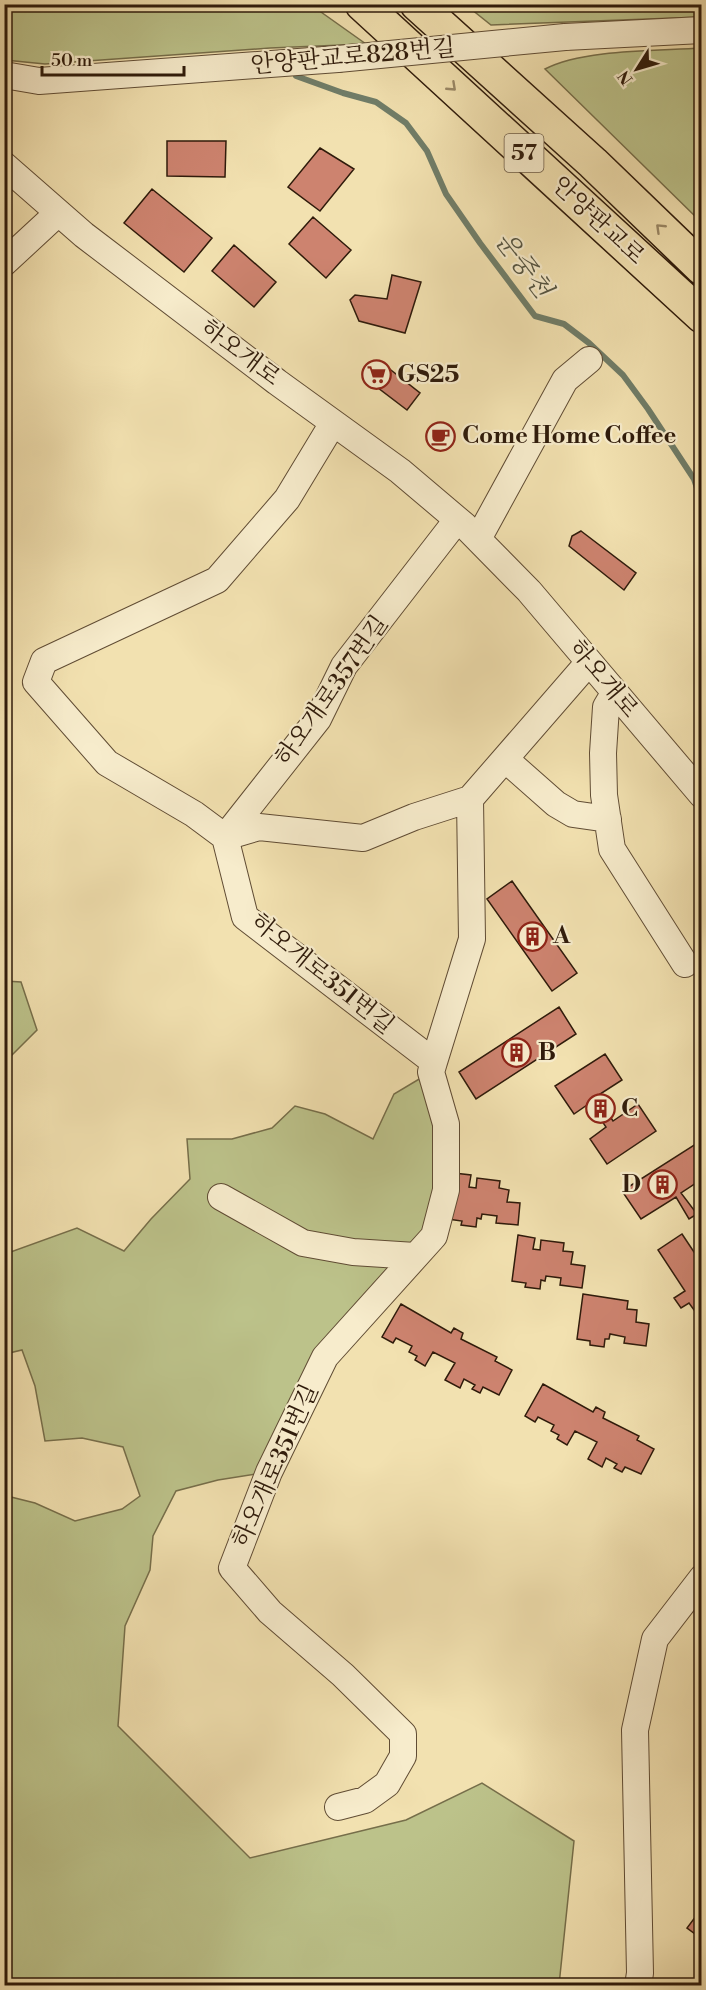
<svg xmlns="http://www.w3.org/2000/svg" width="706" height="1990" viewBox="0 0 706 1990" font-family="'Libre Bodoni','Noto Serif KR',serif">
	<rect width="100%" height="100%" fill="#f2e1b0"/>
	<filter id="stains"><feTurbulence type="fractalNoise" baseFrequency=".00333" numOctaves="4"/><feColorMatrix values="0 0 0 0 .2 0 0 0 0 .09 0 0 0 0 .02 0 0 0 .5 -.17"/></filter>
	<radialGradient id="worn" r=".72"><stop offset=".6" stop-color="#630" stop-opacity="0"/><stop offset="1" stop-color="#630" stop-opacity=".3"/></radialGradient>
	<!-- green -->
	<path fill="#bcc28a" stroke="#766e4a" stroke-width="1.5" d="M5 4 311 5 366 44 270 48 45 64 5 60Z
		M466 5H701V17L491 25Z
		M701 48H702L701 222 545 69C583 49 658 51 701 48Z
		M5 981 21 982 37 1030 5 1062Z
		M431 1072 446 1124 434 1236 325 1357 269 1472 218 1480 176 1491 153 1536 150 1570 125 1626 118 1726 250 1858 406 1820 482 1783 574 1841 559 1985H5L4 1493 11 1497 35 1503 75 1521 122 1509 140 1496 123 1447 82 1438 45 1441 35 1386 22 1350 5 1354V1254L77 1228 124 1251 151 1219 190 1179 187 1139H232L272 1128 295 1106 325 1114 373 1139 394 1094Z"/>
	<g fill="none" stroke-linecap="round" stroke-linejoin="round">
		<!-- stream -->
		<path stroke="#707d68" stroke-width="6" d="M296 76 343 93 376 102 406 123 427 151 446 194 480 243 535 316 564 324 589 343 623 375 648 409 694 479 702 503"/>
	</g>
	<!-- building -->
	<path fill="#cd836f" stroke="#2f1b0b" stroke-width="1.5" d="M167 141H226L225 177 167 176Z
		M320 148 354 169 320 211 288 187Z
		M152 189 212 238 184 272 124 223Z
		M313 217 351 250 326 278 289 244Z
		M234 245 276 282 254 307 212 271Z
		M392 275 421 282 405 333 359 321 350 300 355 295 387 299Z
		M382 363 420 393 407 410 369 381Z
		M581 531 636 573 624 590 569 546 572 536Z
		M512 881 577 973 552 991 487 899Z
		M559 1007 576 1034 476 1099 459 1072Z
		M605 1054 622 1080 597 1096 613 1121 638 1104 656 1131 607 1164 590 1139 606 1127 590 1103 574 1114 555 1086Z
		M702 1140V1179L681 1193 697 1214 689 1219 676 1197 641 1219 622 1191Z
		M454 1173 471 1175 469 1187 476 1188 477 1178 500 1181 499 1188 509 1190 507 1202 520 1203 518 1225 496 1223 497 1216 482 1214 481 1219 477 1218 476 1227 461 1225 462 1221 448 1219Z
		M682 1234 702 1264V1321L689 1303 681 1308 674 1298 685 1291 658 1250Z
		M518 1235 535 1238 533 1249 540 1250 541 1240 564 1243 563 1251 573 1252 571 1264 585 1266 582 1288 560 1285 561 1278 546 1276 545 1281 541 1280 540 1289 525 1287 526 1283 512 1281Z
		M583 1294 628 1301 627 1309 637 1310 636 1322 649 1324 646 1346 624 1343 625 1337 610 1334 609 1339H605L604 1347 590 1345V1341L577 1339Z
		M401 1304 451 1333 454 1328 463 1333 461 1339 497 1357 495 1361 512 1370 499 1395 483 1387 480 1393 472 1389 475 1385 464 1379 460 1388 445 1380 455 1363 433 1352 425 1366 415 1360 417 1356 409 1352 412 1346 396 1338 393 1343 382 1337Z
		M543 1384 593 1412 596 1407 605 1412 603 1418 639 1436 637 1440 654 1449 641 1474 625 1467 622 1472 614 1468 617 1464 606 1458 602 1467 588 1459 597 1442 575 1431 567 1445 557 1439 559 1435 551 1431 554 1425 538 1417 535 1422 525 1416Z
		M702 1908V1939L687 1928Z"/>
	<g fill="none" stroke-linecap="round" stroke-linejoin="round">
		<defs>
			<path id="minor" d="M565 37 702 30
				M4 75 39 81 338 59
				M4 165 84 235 277 382 400 471 465 526 529 591 702 795
				M4 263 58 213
				M478 539 565 380 589 360
				M615 692 606 707 603 753 604 795 612 849 685 964
				M505 759 556 804 573 814 608 819
				M225 837 245 917 434 1062 472 939 470 799 589 662
				M225 837 194 814 107 763 36 682 44 661 217 580 287 499 333 423
				M225 837 318 719 344 666 457 520
				M225 837 259 827 363 838 414 817 470 799
				M221 1197 303 1243 353 1252 415 1256
				M338 1807 365 1800 387 1784 403 1756V1734L343 1675 270 1612 232 1568 269 1472 325 1357 434 1236 446 1190V1124L431 1072 434 1062
				M638 1986 640 1973 635 1730 655 1639 702 1578"/>
			<path id="major" d="M362 4 702 316
				M417 4 593 163 702 268"/>
		</defs>
		<!-- minor casing -->
		<use href="#minor" stroke="#604c34" stroke-width="28"/>
		<!-- major casing -->
		<use href="#major" stroke="#2f1b0b" stroke-width="36"/>
		<!-- minor -->
		<use href="#minor" stroke="#f7eccc" stroke-width="26"/>
		<!-- major -->
		<use href="#major" stroke="#f2e1b0" stroke-width="33"/>
		<defs>
			<path id="minor-bridge" d="M338 59 565 37"/>
		</defs>
		<!-- minor-bridge casing -->
		<use href="#minor-bridge" stroke="#604c34" stroke-width="28" stroke-linecap="butt"/>
		<!-- minor-bridge -->
		<use href="#minor-bridge" stroke="#f7eccc" stroke-width="26"/>
	</g>
	<!-- one-way arrows -->
	<defs><path id="oneway-chevron" d="M-2-3.5L2.5 0L-2 3.5" fill="none" stroke-width="1.6" stroke-linecap="round" stroke-linejoin="round" transform="scale(1.5)"/></defs>
	<g stroke="#9a8866">
		<use href="#oneway-chevron" transform="translate(452 87) rotate(43)"/>
		<use href="#oneway-chevron" transform="translate(660 228) rotate(-136)"/>
	</g>
	<!-- icons -->
	<defs>
		<symbol id="supermarket-ring" viewBox="-11 -11 22 22"><circle r="9.5" fill="#f7eccc" stroke="#8f2418" stroke-width="1.5"/><path d="M-6-5.5h2.5l.6 2H6L4.5 2H-2.5L-4.4-4H-6ZM-1.5 3.2a1.3 1.3 0 1 0 .1 0ZM3 3.2a1.3 1.3 0 1 0 .1 0Z" fill="#8f2418"/></symbol>
		<symbol id="cafe-ring" viewBox="-11 -11 22 22"><circle r="9.5" fill="#f7eccc" stroke="#8f2418" stroke-width="1.5"/><path d="M-5.5-4.5H6V0H3Q3 3.5 0 3.5H-2.5Q-5.5 3.5-5.5 0ZM3-3.2v2h1.7v-2ZM-6 4.5H4V6H-6Z" fill="#8f2418"/></symbol>
		<symbol id="building-ring" viewBox="-11 -11 22 22"><circle r="9.5" fill="#f7eccc" stroke="#8f2418" stroke-width="1.5"/><path d="M-4-6H4V6H1V3H-1V6H-4ZM-2.5-4.3h1.7v1.8h-1.7ZM.8-4.3h1.7v1.8H.8ZM-2.5-1h1.7V.8h-1.7ZM.8-1h1.7V.8H.8Z" fill="#8f2418"/></symbol>
	</defs>
	<g fill-rule="evenodd">
		<use href="#supermarket-ring" x="360" y="358" width="33" height="33"/>
		<use href="#cafe-ring" x="424" y="420" width="33" height="33"/>
		<use href="#building-ring" x="516" y="920" width="33" height="33"/>
		<use href="#building-ring" x="500" y="1036" width="33" height="33"/>
		<use href="#building-ring" x="584" y="1092" width="33" height="33"/>
		<use href="#building-ring" x="646" y="1168" width="33" height="33"/>
	</g>
	<g text-anchor="middle" dominant-baseline="central" stroke-width="4.5" stroke-linejoin="round" paint-order="stroke">
		<!-- shield labels -->
		<rect fill="#f7eccc" stroke="#6b5a45" stroke-width="1.5" x="504.5" y="134" width="39" height="38" rx="4.5"/>
		<g font-size="22" font-weight="bold" fill="#2f1b0b">
			<text x="524" y="153">57</text>
		</g>
		<!-- street labels -->
		<g font-size="24" fill="#2f1b0b" stroke="#f7eccc">
			<text transform="translate(353 57) rotate(-5)">안양판교로828번길</text>
			<text transform="translate(598 221) rotate(43)">안양판교로</text>
			<text transform="translate(240 353) rotate(37)">하오개로</text>
			<text transform="translate(603 679) rotate(50)">하오개로</text>
			<text transform="translate(332 691) rotate(-55)">하오개로357번길</text>
			<text transform="translate(322 974) rotate(39)">하오개로351번길</text>
			<text transform="translate(276 1466) rotate(-66)">하오개로351번길</text>
		</g>
		<!-- poi labels -->
		<g font-size="24" font-weight="bold" fill="#2f1b0b" stroke="#f7eccc" text-anchor="start">
			<text x="397" y="375">GS25</text>
			<text x="462" y="436">Come Home Coffee</text>
			<text x="553" y="936">A</text>
			<text x="538" y="1053">B</text>
			<text x="621" y="1109">C</text>
			<text x="641" y="1185" text-anchor="end">D</text>
		</g>
		<!-- water labels -->
		<g font-size="26" font-style="italic" fill="#555441" stroke="#f7eccc">
			<text transform="translate(523 265) rotate(53)">운중천</text>
		</g>
	</g>
	<!-- margin -->
	<rect width="706" height="1990" fill="none" stroke="#f2e1b0" stroke-width="24"/>
	<rect x="6" y="6" width="694" height="1978" fill="none" stroke="#2f1b0b" stroke-width="3"/>
	<rect x="12" y="12" width="682" height="1966" fill="none" stroke="#2f1b0b" stroke-width="1.5"/>
	<!-- north arrow -->
	<g transform="translate(637 69) rotate(233)" stroke="#f7eccc" stroke-width="4.5" paint-order="stroke">
	<path d="M0-4.5L10 22L0 15L-10 22Z" fill="#2f1b0b"/>
	<text y="-9" font-size="16" font-weight="bold" text-anchor="middle" fill="#2f1b0b">N</text>
	</g>
	<!-- scale -->
	<path d="M42 66v9h142v-9" fill="none" stroke="#2f1b0b" stroke-width="3"/>
	<text x="51" y="66" font-size="18" fill="#2f1b0b" stroke="#f7eccc" stroke-width="4.5" paint-order="stroke">50 m</text>
	<rect width="100%" height="100%" filter="url(#stains)"/>
	<rect width="100%" height="100%" fill="url(#worn)"/>
</svg>
